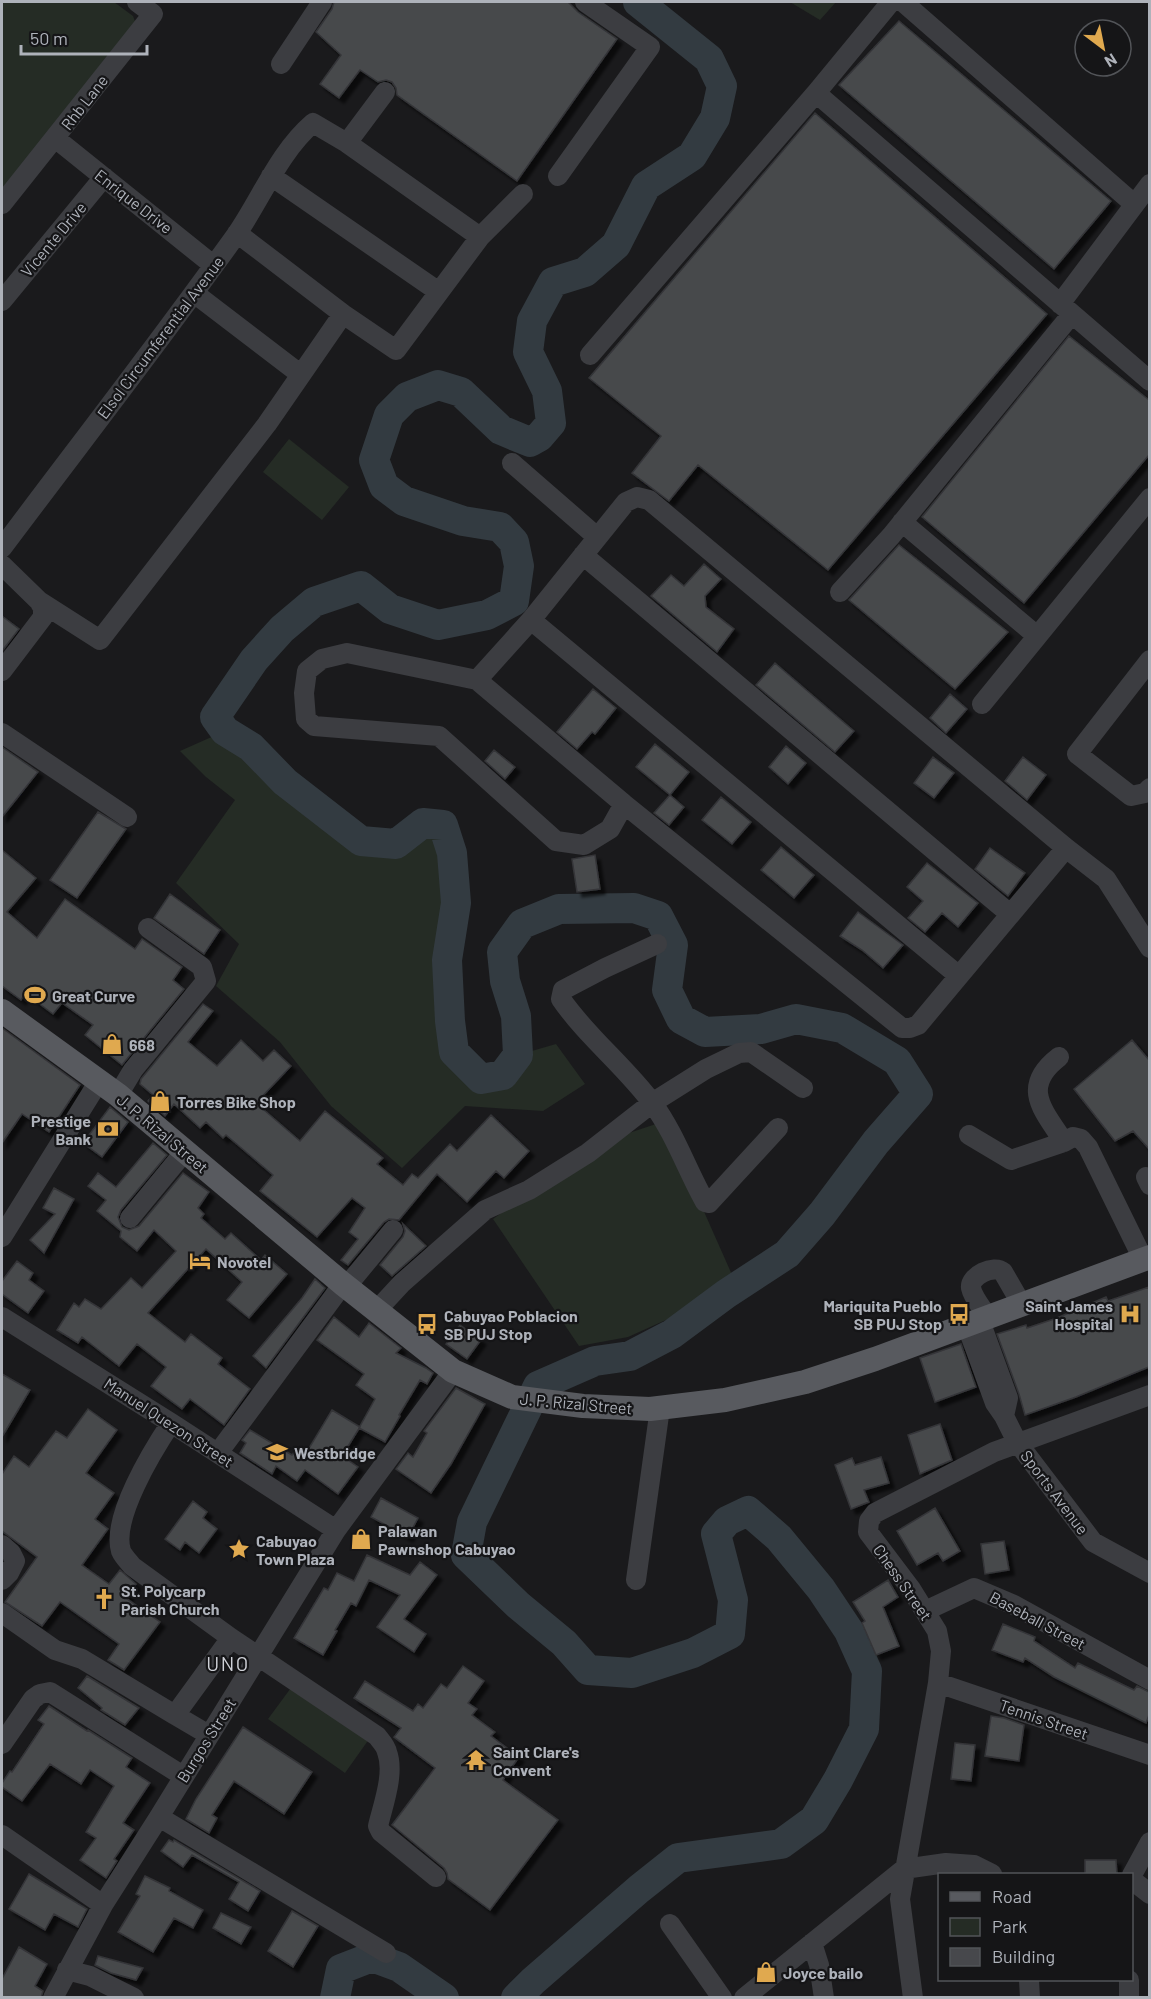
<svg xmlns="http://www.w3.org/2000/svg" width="1151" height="1999" viewBox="0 0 1151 1999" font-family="Barlow,sans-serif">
	<defs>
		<filter id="shadow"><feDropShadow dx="5" dy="5" stdDeviation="1.5" flood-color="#0009"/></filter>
	</defs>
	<rect width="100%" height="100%" fill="#1a1a1c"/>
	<!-- green -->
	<path fill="#252c25" d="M2 2H114L133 16 136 24 2 192Z
		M790 2H836L820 20Z
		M289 439 349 487 322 520 263 472Z
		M225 731 251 747 285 782 361 841 396 844 423 823 443 825 452 853 456 903 447 960 450 1021 454 1052 481 1079 503 1075 518 1055 556 1044 585 1084 543 1111 465 1106 402 1168 331 1106 280 1042 216 986 239 944 176 883 235 800 206 777 180 751Z
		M659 1123 666 1126 733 1277 688 1310 628 1337 579 1346 493 1219 531 1192 620 1136Z
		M296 1681 372 1735 345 1773 268 1719Z"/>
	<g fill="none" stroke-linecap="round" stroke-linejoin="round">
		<!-- river -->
		<path stroke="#333b41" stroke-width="30" d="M335 1998 341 1969 372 1957 399 1967 444 1998
			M516 1998 533 1981 639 1889 678 1858 781 1844 814 1820 838 1780 864 1729 867 1671 849 1631 821 1589 779 1538 748 1511 727 1521 716 1534 733 1600 730 1634 693 1653 632 1673 588 1670 564 1643 518 1605 466 1555 472 1522 538 1386 595 1361 630 1356 672 1334 726 1294 787 1254 822 1214 876 1142 918 1094 897 1061 842 1028 796 1019 761 1029 705 1032 681 1019 667 990 673 945 658 916 634 908 559 909 522 924 502 952 505 981 516 1016 518 1055 503 1075 481 1079 454 1052 450 1021 447 960 456 903 452 853 443 825 423 823 396 844 361 841 285 782 251 747 225 731 215 717 254 660 282 629 314 602 361 586 390 609 438 625 487 615 514 601 519 566 514 542 500 527 463 521 404 501 384 486 374 460 389 415 407 397 438 385 461 392 501 430 530 442 539 437 551 423 547 391 528 352 532 321 553 282 585 272 616 245 646 186 692 156 715 118 722 86 709 59 638 2"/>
	</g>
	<!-- building -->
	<path fill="#47484c" stroke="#343538" stroke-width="1.5" filter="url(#shadow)" d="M334 2H568L578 12 617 39 517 181 397 95 396 88 392 82 386 80 378 82 360 70 339 98 320 84 341 55 316 32 332 9Z
		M899 21 1111 201 1054 269 839 85Z
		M815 113 1047 314 828 570 698 465 669 501 632 473 661 436 589 378Z
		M1069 336 1149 400V455L1024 603 922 517Z
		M899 545 1008 632 955 689 849 600Z
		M704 564 721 579 705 596 706 607 734 629 717 652 651 596 671 575 684 586Z
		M2 616 19 629 2 651Z
		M775 663 854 731 835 752 756 685Z
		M593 689 616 708 595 734 592 732 577 749 557 732Z
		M950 694 967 709 946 733 930 718Z
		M655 744 689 772 670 795 636 767Z
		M786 746 806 763 788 784 769 767Z
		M2 747 38 772 2 817Z
		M494 750 515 767 505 779 485 761Z
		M933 757 954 773 934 798 914 783Z
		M1023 757 1046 775 1027 800 1005 781Z
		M670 795 684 807 669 825 654 813Z
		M721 797 751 822 732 844 702 820Z
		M98 812 126 829 77 898 50 880Z
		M781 847 814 875 794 898 761 870Z
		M990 848 1025 873 1008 896 975 869Z
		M2 850 36 878 7 912 37 938 65 899 135 949 142 939 182 967 173 980 184 989 122 1065 85 1035 93 1025 62 1003 53 1014 25 993 21 1000 2 986Z
		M595 855 600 889 577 892 572 859Z
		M927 863 978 903 958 927 942 913 925 932 908 918 923 901 907 887Z
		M170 894 220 930 204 954 154 918Z
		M858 912 903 945 883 968 862 950 840 936Z
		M203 1004 213 1011 188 1042 217 1066 241 1040 263 1061 274 1050 291 1066 256 1103 300 1141 325 1111 383 1158 377 1164 403 1185 412 1174 418 1178 450 1144 457 1151 491 1115 529 1151 504 1178 496 1171 467 1202 437 1174 399 1220 389 1219 384 1222 348 1265 341 1260 358 1239 349 1232 365 1208 352 1198 317 1237 260 1191 273 1175 226 1135 223 1138 206 1122 200 1128 174 1104 165 1116 148 1101 153 1095 140 1084 141 1079Z
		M2 1028 80 1085 49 1132 22 1114 2 1143Z
		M1132 1040 1149 1060V1149L1133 1131 1115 1141 1074 1089Z
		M110 1107 128 1122 102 1157 83 1143Z
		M153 1143 167 1155 121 1210 118 1217 122 1227 129 1230 139 1226 183 1173 209 1192 198 1208 204 1214 201 1218 225 1239 231 1233 261 1260 265 1255 287 1274 249 1318 227 1300 242 1282 206 1249 148 1313 185 1342 191 1334 222 1358 218 1364 250 1389 224 1425 190 1399 182 1409 151 1386 166 1367 137 1344 119 1366 82 1337 78 1343 57 1330 74 1303 79 1307 85 1299 101 1309 131 1278 142 1288 176 1251 154 1230 137 1251 120 1237 121 1231 97 1211 106 1200 88 1186 98 1173 116 1187Z
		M54 1188 74 1199 44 1253 30 1240 55 1214 43 1208Z
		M403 1224 426 1246 392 1276 380 1265 403 1237 405 1231Z
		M17 1261 33 1273 29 1280 44 1291 28 1313 2 1294V1281Z
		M315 1279 325 1288 266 1368 253 1356 302 1298Z
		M1149 1287V1367L1076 1397 1025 1415 1019 1394 997 1334 1026 1325 1027 1328 1057 1318 1106 1297 1108 1301Z
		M334 1317 359 1337 369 1323 401 1348 396 1353 426 1368 433 1373 427 1384 420 1380 399 1415 400 1416 385 1442 359 1428 375 1399 356 1385 364 1374 317 1340Z
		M460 1325 481 1340 467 1359 446 1344Z
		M961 1344 976 1387 935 1402 920 1358Z
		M2 1374 30 1390 2 1437Z
		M456 1388 485 1404 451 1464 431 1493 396 1469 408 1453 413 1457 427 1433 424 1431Z
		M88 1409 117 1430 86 1473 114 1493 95 1519 108 1529 82 1565 109 1584 120 1570 136 1584 126 1598 160 1622 124 1670 108 1660 119 1644 60 1602 42 1626 5 1602 37 1557 2 1531V1474L14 1456 29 1467 56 1431 67 1438Z
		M332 1410 360 1427 342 1456 358 1467 338 1494 305 1470 297 1481 276 1466 272 1474 240 1453 246 1443 242 1440 250 1430 292 1455 297 1449 305 1455Z
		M940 1424 952 1460 920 1474 908 1435Z
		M881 1457 889 1483 864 1490 869 1502 851 1509 835 1465 852 1458 855 1465Z
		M381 1498 418 1518 408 1537 371 1517Z
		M193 1501 207 1512 203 1518 217 1529 199 1553 185 1542 180 1550 165 1539Z
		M935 1508 960 1551 943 1561 938 1553 917 1565 897 1531Z
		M1004 1541 1009 1570 985 1574 981 1544Z
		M367 1555 410 1575 420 1562 437 1575 404 1619 426 1634 414 1652 377 1627 400 1595 369 1580 356 1606 351 1603 335 1630 337 1631 323 1655 294 1638 324 1588 328 1590 337 1573 354 1581Z
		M888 1580 898 1597 883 1607 899 1646 876 1655 862 1623 865 1621 853 1602Z
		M1003 1624 1035 1637 1034 1641 1075 1668 1078 1663 1134 1690 1137 1686 1149 1692V1715L1146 1723 1054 1677 1025 1658 1023 1662 992 1650Z
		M463 1666 484 1681 468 1703 477 1709 472 1715 495 1732 491 1736 519 1757 503 1780 558 1820 490 1910 448 1879 447 1873 444 1868 392 1825 435 1768 394 1737 401 1728 354 1698 365 1681 413 1711 418 1704 423 1708 441 1684 447 1688Z
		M87 1676 139 1708 125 1725 101 1710 102 1708 78 1688Z
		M49 1706 87 1731 88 1730 132 1758 126 1767 150 1783 123 1823 134 1830 114 1859 117 1861 106 1878 80 1860 96 1838 86 1832 114 1786 90 1770 81 1784 50 1764 22 1801 2 1787V1783L10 1771 12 1772 44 1724 38 1720Z
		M991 1716 1004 1718 1024 1725 1019 1761 985 1756Z
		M243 1727 312 1772 284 1814 234 1781 212 1815 217 1818 209 1833 186 1819 196 1799Z
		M955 1743 975 1745 971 1781 951 1779Z
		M169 1840 173 1842 174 1840 260 1891 248 1911 229 1899 239 1882 192 1855 183 1867 161 1851Z
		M1085 1860H1116L1117 1875H1085Z
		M29 1874 87 1909 78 1927 54 1914 45 1930 9 1909Z
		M145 1876 170 1888 169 1891 203 1910 193 1928 174 1918 153 1952 118 1932 140 1896 136 1894Z
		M292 1911 318 1926 293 1967 268 1951Z
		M221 1913 251 1927 241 1944 213 1928Z
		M19 1947 47 1964 35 1986 43 1991 41 1998H2V1979Z
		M98 1956 143 1968 136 1980 111 1973 95 1965Z"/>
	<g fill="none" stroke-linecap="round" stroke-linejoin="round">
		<!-- minor -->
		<path stroke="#3c3d41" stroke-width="20" d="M903 2 1134 204
			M281 64 322 2
			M816 93 1150 381
			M55 138 213 265
			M347 143 385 92
			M271 176 439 292
			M558 176 650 47 585 2
			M2 204 153 14 137 2
			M237 233 343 314 396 350 480 237 523 194
			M194 293 300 374
			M2 301 104 177
			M1060 304 1150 184
			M590 355 816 93 891 2
			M512 463 597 537
			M902 522 1037 636
			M2 548C80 444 160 341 236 235 261 199 279 152 313 123L347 143 480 237
			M583 555 1010 914
			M2 565 39 601 100 640 267 424 343 314
			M840 592 891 536 1072 314
			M531 620 959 976
			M1150 660 1077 754 1131 796 1145 793 1150 788
			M2 671 43 617V608L39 601
			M477 680 347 653 322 659 307 671 304 693 306 719 314 726 439 736 556 841 584 845 610 829 624 804
			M982 704 1150 498
			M2 733 127 817
			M1066 848 918 1025 910 1028H902L624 804 477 680 531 620 626 502 637 497 649 500 1066 848 1106 879 1150 948
			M657 944 605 968 563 990 561 999C587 1037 625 1066 653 1104 675 1134 687 1170 705 1202L709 1203 778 1128
			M1059 1057C1020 1087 1043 1110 1064 1142L1073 1137 1081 1139 1088 1147 1143 1259
			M118 1095 133 1070 206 981 202 967 148 928
			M969 1135 1011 1160 1064 1142
			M1146 1177 1150 1185
			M130 1218 186 1150
			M2 1237 99 1081
			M346 1287 393 1230
			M377 1310 402 1283 485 1210 529 1190 588 1153 652 1103 706 1069 739 1053 751 1052 803 1088
			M2 1317 171 1423 336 1530
			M988 1318C983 1309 973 1298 971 1288 969 1276 994 1264 1003 1272L1022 1305
			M980 1321 1008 1398 1004 1416
			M967 1326 995 1403 1004 1416 1017 1442 1093 1542 1150 1573
			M171 1423C153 1450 111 1518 121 1551 123 1556 129 1562 132 1566L231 1638 377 1736C380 1740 386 1746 387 1752 395 1773 383 1805 378 1826L381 1832 436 1877
			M218 1453 343 1284
			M2 1545 11 1553 15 1561 9 1573 2 1580
			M636 1580 660 1408
			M925 1611 974 1588 1014 1605 1150 1680
			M2 1613 55 1650 82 1659 175 1715
			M938 1683 1150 1755
			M209 1735 175 1715 231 1638
			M2 1744 33 1699 40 1694 50 1692 183 1776
			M159 1817 386 1953
			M2 1835 103 1905
			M1132 1875 1150 1842
			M1132 1880 1150 1894
			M670 1924 722 1998
			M812 1943 819 1965 824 1998
			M67 1970 90 1976 134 1998
			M1029 1980 1030 1998
			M1129 1980V1998
			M53 1998 103 1905 159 1817 336 1530 453 1371
			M744 1998 904 1869 946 1863 974 1865 992 1874
			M913 1998 900 1899 938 1683 941 1651 937 1631 911 1589 868 1532 869 1521 875 1513 994 1452 1150 1395"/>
		<!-- major -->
		<path stroke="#585a5f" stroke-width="24" d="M2 1011 118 1095 343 1284 453 1371 512 1397 583 1406 650 1409 725 1400 805 1382 875 1359 1150 1257"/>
	</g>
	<!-- icons -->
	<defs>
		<symbol id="stadium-bare" viewBox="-9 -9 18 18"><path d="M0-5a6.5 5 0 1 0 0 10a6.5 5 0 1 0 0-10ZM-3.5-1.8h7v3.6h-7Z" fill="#e0a94f" stroke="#151517" stroke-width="2.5" paint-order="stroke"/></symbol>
		<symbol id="shop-bare" viewBox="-9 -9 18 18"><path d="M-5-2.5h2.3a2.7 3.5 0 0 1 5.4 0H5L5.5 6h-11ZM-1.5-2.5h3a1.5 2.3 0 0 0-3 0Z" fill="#e0a94f" stroke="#151517" stroke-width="2.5" paint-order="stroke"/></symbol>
		<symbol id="bank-bare" viewBox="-9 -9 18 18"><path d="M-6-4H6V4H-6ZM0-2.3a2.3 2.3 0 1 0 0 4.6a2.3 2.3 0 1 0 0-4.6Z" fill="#e0a94f" stroke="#151517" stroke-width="2.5" paint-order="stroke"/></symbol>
		<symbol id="hotel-bare" viewBox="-9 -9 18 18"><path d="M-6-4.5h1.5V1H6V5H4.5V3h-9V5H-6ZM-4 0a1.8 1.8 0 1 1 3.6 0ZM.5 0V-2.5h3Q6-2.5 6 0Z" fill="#e0a94f" stroke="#151517" stroke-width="2.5" paint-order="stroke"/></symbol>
		<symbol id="bus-bare" viewBox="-9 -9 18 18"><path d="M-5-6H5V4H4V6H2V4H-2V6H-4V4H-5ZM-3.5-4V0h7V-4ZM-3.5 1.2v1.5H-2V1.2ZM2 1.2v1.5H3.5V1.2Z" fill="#e0a94f" stroke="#151517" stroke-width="2.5" paint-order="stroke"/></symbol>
		<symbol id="hospital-bare" viewBox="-9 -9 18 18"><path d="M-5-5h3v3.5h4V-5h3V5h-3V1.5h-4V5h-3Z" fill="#e0a94f" stroke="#151517" stroke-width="2.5" paint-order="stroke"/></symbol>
		<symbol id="school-bare" viewBox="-9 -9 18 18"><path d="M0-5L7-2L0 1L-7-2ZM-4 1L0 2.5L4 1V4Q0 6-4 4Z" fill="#e0a94f" stroke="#151517" stroke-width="2.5" paint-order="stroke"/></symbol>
		<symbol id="sight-bare" viewBox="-9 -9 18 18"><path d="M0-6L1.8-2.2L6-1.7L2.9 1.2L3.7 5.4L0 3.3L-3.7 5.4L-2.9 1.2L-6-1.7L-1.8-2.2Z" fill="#e0a94f" stroke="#151517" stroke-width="2.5" paint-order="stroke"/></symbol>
		<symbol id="church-bare" viewBox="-9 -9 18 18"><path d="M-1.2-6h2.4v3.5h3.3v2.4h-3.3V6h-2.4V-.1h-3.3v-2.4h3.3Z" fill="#e0a94f" stroke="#151517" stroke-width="2.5" paint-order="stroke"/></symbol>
		<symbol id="temple-bare" viewBox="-9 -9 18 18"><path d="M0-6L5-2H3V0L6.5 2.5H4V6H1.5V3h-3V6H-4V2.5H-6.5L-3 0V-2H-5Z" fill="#e0a94f" stroke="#151517" stroke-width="2.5" paint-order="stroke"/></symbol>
	</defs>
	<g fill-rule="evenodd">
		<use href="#stadium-bare" x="20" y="980" width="30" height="30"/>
		<use href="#shop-bare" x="97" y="1029" width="30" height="30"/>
		<use href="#shop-bare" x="145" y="1086" width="30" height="30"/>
		<use href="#bank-bare" x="93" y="1114" width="30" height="30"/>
		<use href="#hotel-bare" x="185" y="1246" width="30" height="30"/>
		<use href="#bus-bare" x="944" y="1299" width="30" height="30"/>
		<use href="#hospital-bare" x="1115" y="1299" width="30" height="30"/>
		<use href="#bus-bare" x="412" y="1309" width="30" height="30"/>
		<use href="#school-bare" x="262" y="1437" width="30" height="30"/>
		<use href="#shop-bare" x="346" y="1524" width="30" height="30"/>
		<use href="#sight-bare" x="224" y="1534" width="30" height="30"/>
		<use href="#church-bare" x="89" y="1584" width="30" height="30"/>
		<use href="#temple-bare" x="461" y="1745" width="30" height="30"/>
		<use href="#shop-bare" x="751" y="1957" width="30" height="30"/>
	</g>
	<g text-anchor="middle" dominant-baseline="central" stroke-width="4.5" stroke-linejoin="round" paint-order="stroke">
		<!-- street labels -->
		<g font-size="16" fill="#aeb2ba" stroke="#151517">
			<text transform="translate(84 102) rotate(-52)">Rhb Lane</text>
			<text transform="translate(134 201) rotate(38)">Enrique Drive</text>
			<text transform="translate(53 239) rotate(-50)">Vicente Drive</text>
			<text transform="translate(160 337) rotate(-53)">Elsol Circumferential Avenue</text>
			<text transform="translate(163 1133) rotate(40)">J. P. Rizal Street</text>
			<text transform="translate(576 1403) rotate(5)">J. P. Rizal Street</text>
			<text transform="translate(169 1422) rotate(33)">Manuel Quezon Street</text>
			<text transform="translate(1055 1492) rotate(53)">Sports Avenue</text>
			<text transform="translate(903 1582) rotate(55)">Chess Street</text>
			<text transform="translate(1038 1620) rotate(28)">Baseball Street</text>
			<text transform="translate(1044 1719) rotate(19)">Tennis Street</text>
			<text transform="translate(206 1740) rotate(-58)">Burgos Street</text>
		</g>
		<!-- poi labels -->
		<g font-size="16" font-weight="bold" fill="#aeb2ba" stroke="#151517" text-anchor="start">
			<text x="52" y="995">Great Curve</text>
			<text x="129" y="1044">668</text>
			<text x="177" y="1101">Torres Bike Shop</text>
			<text x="91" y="1120" text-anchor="end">Prestige<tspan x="91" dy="18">Bank</tspan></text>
			<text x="217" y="1261">Novotel</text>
			<text x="942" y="1305" text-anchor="end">Mariquita Pueblo<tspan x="942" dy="18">SB PUJ Stop</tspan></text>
			<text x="1113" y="1305" text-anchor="end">Saint James<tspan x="1113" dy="18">Hospital</tspan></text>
			<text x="444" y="1315">Cabuyao Poblacion<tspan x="444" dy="18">SB PUJ Stop</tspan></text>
			<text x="294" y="1452">Westbridge</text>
			<text x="378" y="1530">Palawan<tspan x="378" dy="18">Pawnshop Cabuyao</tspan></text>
			<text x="256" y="1540">Cabuyao<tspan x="256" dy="18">Town Plaza</tspan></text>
			<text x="121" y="1590">St. Polycarp<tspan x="121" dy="18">Parish Church</tspan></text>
			<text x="493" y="1751">Saint Clare's<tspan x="493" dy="18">Convent</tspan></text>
			<text x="783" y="1972">Joyce bailo</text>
		</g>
		<!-- quarter labels -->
		<g font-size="20" letter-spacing="1.5" fill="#cfd1d7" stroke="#151517">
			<text x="228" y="1663">UNO</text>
		</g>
	</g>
	<!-- border -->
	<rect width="1151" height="1999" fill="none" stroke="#aeb2ba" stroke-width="6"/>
	<!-- legend -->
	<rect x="938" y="1873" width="195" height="108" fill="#151517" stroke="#525458" stroke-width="1.5"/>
	<rect x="950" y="1892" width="30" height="9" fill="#585a5f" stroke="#525458" stroke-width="1.5"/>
	<text x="992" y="1903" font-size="18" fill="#aeb2ba">Road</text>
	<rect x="950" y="1918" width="30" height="18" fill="#252c25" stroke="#525458" stroke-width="1.5"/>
	<text x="992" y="1933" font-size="18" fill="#aeb2ba">Park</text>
	<rect x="950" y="1948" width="30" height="18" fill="#47484c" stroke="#525458" stroke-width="1.5"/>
	<text x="992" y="1963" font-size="18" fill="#aeb2ba">Building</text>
	<!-- north arrow -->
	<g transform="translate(1103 48) rotate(148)"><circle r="28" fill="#151517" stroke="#525458" stroke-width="1.5"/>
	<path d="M0-4.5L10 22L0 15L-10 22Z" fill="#e0a94f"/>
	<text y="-9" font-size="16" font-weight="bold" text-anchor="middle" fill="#aeb2ba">N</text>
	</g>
	<!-- scale -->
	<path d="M21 45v9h126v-9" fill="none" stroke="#aeb2ba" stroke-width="3"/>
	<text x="30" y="45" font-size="18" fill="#aeb2ba" stroke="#151517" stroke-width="4.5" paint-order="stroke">50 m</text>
</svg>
